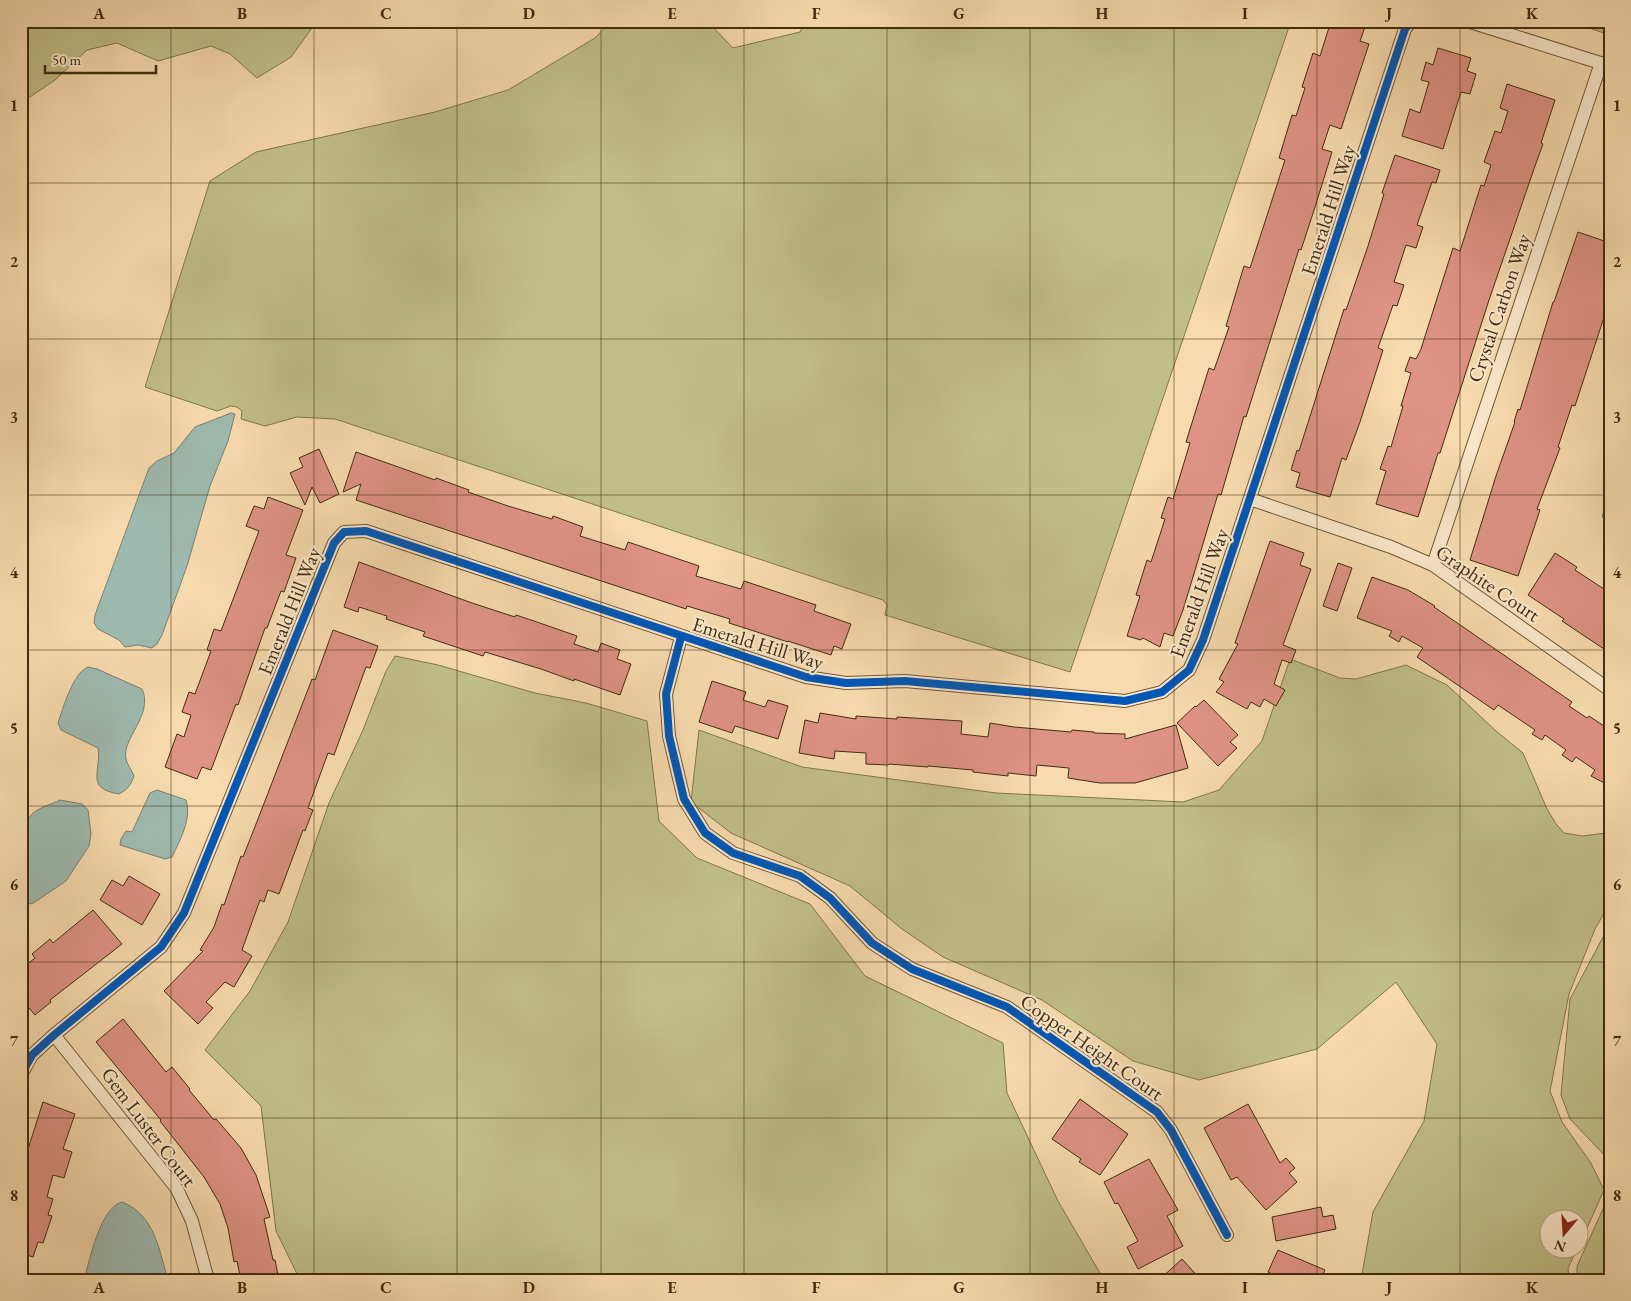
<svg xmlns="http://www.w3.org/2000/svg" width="1631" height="1301" viewBox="0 0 1631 1301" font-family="'EB Garamond',serif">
	<rect width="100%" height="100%" fill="#f7dbae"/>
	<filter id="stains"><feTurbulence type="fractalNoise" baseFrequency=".004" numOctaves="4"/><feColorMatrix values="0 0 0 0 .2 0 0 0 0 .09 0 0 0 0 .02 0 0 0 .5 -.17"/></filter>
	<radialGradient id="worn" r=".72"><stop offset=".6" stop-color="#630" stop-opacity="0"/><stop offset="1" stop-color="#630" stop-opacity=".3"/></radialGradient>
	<!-- green -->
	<path fill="#c1bf88" stroke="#82764c" d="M21 21H317L291 57 257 78 230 54 211 46 158 61 117 43 87 50 55 80 21 103Z
		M611 21H707L733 48 800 32 806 21H1291L1070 672 885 615 887 605 883 600 335 419 297 417 265 426 241 419 242 411 237 407 231 406 217 411 145 387 210 181 256 152 435 112 508 90 595 38Z
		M1568 21H1610V35Z
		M395 656 438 665 535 693 586 703 647 721 659 821 697 858 810 904 865 976 1003 1043 1007 1093 1058 1201 1104 1280H300L276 1231 261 1106 205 1050 250 991 288 922 329 803 363 730 386 671Z
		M1290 659 1340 678 1356 679 1406 665 1447 685 1496 731 1523 753 1547 809 1556 824 1564 833 1582 836 1606 833 1610 835V903L1595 929 1569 994 1550 1091 1562 1122 1591 1163 1604 1190 1579 1246 1578 1218H1548V1248L1577 1249 1568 1268 1569 1280H1361L1373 1212 1424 1121 1437 1044 1396 982 1317 1049 1199 1080 1133 1061 1042 1000 943 957 902 929 850 886 731 833 691 802 699 730 802 767 996 793 1183 802 1219 790 1262 741Z
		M1610 924V1161L1570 1119 1561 1095 1570 999Z
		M1610 1174V1280H1577V1266L1608 1198Z"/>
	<!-- water -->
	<path fill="#9ebab0" stroke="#798170" d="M231 413 235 414 228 441 210 486 187 566 162 635 157 644 152 648 138 645 125 647 119 640 98 629 94 623 95 615 149 468 157 461 174 453 195 427Z
		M1610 489V524L1602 517Z
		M88 667 97 669 142 689C154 715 121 739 126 759 127 765 132 770 134 776 131 785 127 790 119 794 84 788 102 771 98 748L61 730 58 723C63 708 73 673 88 667Z
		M157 790 186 800C192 819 180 840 172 857L165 859 120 845 121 839 126 831 132 832 150 793Z
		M60 800 82 804 88 810 91 834 89 846 66 881 32 904 21 901C21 878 15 832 32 814 38 808 52 804 60 800Z
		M122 1202C155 1215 159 1250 168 1280H84C90 1259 100 1208 122 1202Z"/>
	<!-- building -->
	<path fill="#df9385" stroke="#422c10" d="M1331 21H1345L1365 27 1360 41 1369 44 1341 129 1330 125 1322 149 1332 152 1316 204 1301 250 1299 249 1246 417 1244 416 1221 495 1218 494 1183 610 1173 636 1164 633 1160 647 1143 638 1141 640 1127 636 1140 596 1136 595 1147 560 1151 562 1165 519 1161 518 1168 497 1173 499 1190 443 1186 442 1209 368 1214 370 1229 327 1226 326 1244 266 1250 268 1285 160 1279 158 1292 115 1296 116 1305 88 1302 87 1313 53 1320 56Z
		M1438 48 1471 58 1467 71 1476 74 1470 94 1461 92 1443 149 1402 136 1410 109 1420 113 1429 82 1421 80 1426 62 1433 65Z
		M1507 84 1555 100 1541 143 1543 144 1535 166 1489 300 1440 453H1438L1418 517 1376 504 1386 471 1380 469 1388 446 1391 447 1403 406H1401L1411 373 1405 371 1410 357 1416 359 1421 349 1453 248 1460 251 1481 185 1484 186 1491 165 1484 162 1495 131 1501 133 1508 111 1500 108Z
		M1395 155 1440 170 1436 183 1432 182 1417 225 1423 227 1416 248 1406 245 1394 282 1404 285 1397 306 1393 305 1378 348 1383 350 1360 422 1346 460 1342 458 1330 497 1296 487 1300 473 1291 470 1297 450 1299 451 1344 309 1346 310 1368 246 1384 194 1382 193Z
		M1578 232 1610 243V299L1575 406 1572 405 1558 447 1560 448 1537 509 1540 510 1518 576 1470 560 1496 476 1515 422H1514L1518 409 1520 410 1553 302H1554Z
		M319 449 339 494 320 503 312 487 305 505 290 473 303 467 299 458Z
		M356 452 435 480 436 478 469 490 468 492 508 506 552 519 553 516 583 527 580 536 625 550 628 542 699 566 696 576 741 589 744 581 816 605 814 611 851 624 842 649 834 646 831 655 788 641V642L729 623 730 619 687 606 686 609 656 599 356 500 361 484 343 492Z
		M268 497 303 510 286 555 296 558 284 592 281 591 267 628H265L238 705 236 704 211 770 202 767 197 779 165 767 177 734 184 737 191 715 182 712 189 692 195 694 211 651 207 650 214 629 221 631 259 531 246 526 254 506 264 509Z
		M1270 541 1304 553 1300 565 1311 569 1283 645 1296 650 1291 663 1282 660 1274 684 1285 690 1276 706 1264 699 1260 707 1251 702 1247 709 1216 692 1224 682 1219 679 1238 644 1235 643Z
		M1555 553 1577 567 1575 570 1610 593V641L1604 649 1562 621 1564 619 1528 595Z
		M359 562 472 603 515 617 516 615 537 622 577 636 574 644 598 652 601 643 620 650 617 659 631 664 620 695 574 679V681L541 669 485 652 483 656 423 636 425 632 386 619 387 616 359 607 358 612 344 607Z
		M1338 563 1352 568 1337 611 1323 606Z
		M1372 577 1408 590 1435 606 1434 607 1572 702 1569 706 1587 718 1589 716 1610 730V786L1591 776 1595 770 1576 757 1572 762 1562 755 1566 750 1545 735 1542 740 1532 734 1535 730 1498 705 1494 710 1417 657 1423 648 1402 636 1399 642 1389 636 1392 631 1357 618Z
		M333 630 378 646 370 668 366 667 334 755 328 753 308 808 313 810 305 831 303 830 279 894 268 890 264 902 260 900 242 950 252 956 234 987 225 982 206 1002 213 1008 198 1024 164 991 203 951 200 950 214 927 222 904 224 905 241 856 243 857 258 819 312 679 315 680Z
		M712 681 746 692 743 700 765 707 768 700 788 706 778 739 735 726 732 733 699 722Z
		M1204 700 1238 735 1230 742 1237 748 1218 766 1177 723 1195 706 1196 707Z
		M820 713 856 719V716L897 719V717L962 721 961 734 988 737 990 723 1014 727 1071 732 1072 730 1094 732V733L1125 734V739L1176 725 1188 768 1135 783H1100L1068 778 1069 768 1037 765 1036 776 1008 773V776L973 772V770L928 766V767L889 764 888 765 866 764V753L835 751 834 759 799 753 805 720 818 723Z
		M129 876 160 894 142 925 100 900 112 880 123 886Z
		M93 910 122 944 50 1000 51 1002 35 1015 29 1008 21 1014V969L35 958 32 954 50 939 53 943Z
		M123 1019 166 1072 172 1067 190 1089 189 1090 214 1120 216 1119 241 1148 256 1175 270 1217 264 1219 273 1260H275L279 1280H241L237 1261 234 1262 228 1228 220 1204 204 1177 160 1121 161 1120 96 1042Z
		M1080 1099 1128 1134 1100 1175 1079 1162 1081 1159 1052 1139Z
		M43 1102 75 1114 63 1149 72 1152 64 1178 53 1175 47 1197 53 1199 48 1215 52 1216 43 1243 38 1242 33 1257 21 1253V1171Z
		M1248 1104 1280 1163 1286 1158 1295 1168 1289 1173 1297 1182 1266 1210 1237 1177 1231 1180 1204 1128Z
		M1149 1159 1178 1210 1167 1216 1183 1246 1138 1269 1127 1247 1138 1241 1118 1203 1115 1204 1104 1182Z
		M1321 1207 1323 1217 1333 1215 1336 1229 1276 1241 1272 1217Z
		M1278 1250 1325 1270 1320 1280H1285L1268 1272Z
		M1182 1259 1201 1280H1159Z"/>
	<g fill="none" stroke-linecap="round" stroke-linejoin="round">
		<defs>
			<path id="street" d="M1467 21 1610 66
				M1250 499 1391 547 1433 565 1610 690
				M1433 565 1601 63
				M681 637 666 694 669 736 684 799 705 833 733 853 800 876 830 898 872 943 912 969 1007 1007 1157 1112 1171 1130 1227 1235
				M54 1035 177 1189 192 1221 208 1280
				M21 1075 32 1055 54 1035 161 947 184 913 334 543 344 532 366 531 806 677 846 683 905 681 1125 701 1162 692 1189 670 1203 640 1405 29 1411 21"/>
		</defs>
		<!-- street casing -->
		<use href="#street" stroke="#6f5838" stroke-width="14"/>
		<!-- street -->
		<use href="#street" stroke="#fae8ca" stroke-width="12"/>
		<defs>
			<path id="cycleway" d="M681 637 666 694 669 736 684 799 705 833 733 853 800 876 830 898 872 943 912 969 1007 1007 1157 1112 1171 1130 1227 1235
				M21 1075 32 1055 54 1035 161 947 184 913 334 543 344 532 366 531 806 677 846 683 905 681 1125 701 1162 692 1189 670 1203 640 1405 29 1411 21"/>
		</defs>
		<!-- cycleway casing -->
		<use href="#cycleway" stroke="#fae8ca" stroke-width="11"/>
		<!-- cycleway -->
		<use href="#cycleway" stroke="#0057b8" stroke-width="8"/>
	</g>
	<!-- grid -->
	<path fill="none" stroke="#422c10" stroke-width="1" stroke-opacity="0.55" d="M171 21V1280M314 21V1280M457 21V1280M601 21V1280M744 21V1280M887 21V1280M1030 21V1280M1174 21V1280M1317 21V1280M1460 21V1280M21 183H1610M21 339H1610M21 495H1610M21 650H1610M21 806H1610M21 962H1610M21 1118H1610"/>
	<g text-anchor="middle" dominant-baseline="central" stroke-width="4.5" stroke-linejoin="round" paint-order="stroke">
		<!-- street labels -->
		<g font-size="20" fill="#422c10" stroke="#fae8ca">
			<text transform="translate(1328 210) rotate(-72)">Emerald Hill Way</text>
			<text transform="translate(1499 308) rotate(-71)">Crystal Carbon Way</text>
			<text transform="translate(1488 583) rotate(34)">Graphite Court</text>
			<text transform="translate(1199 593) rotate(-70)">Emerald Hill Way</text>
			<text transform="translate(289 611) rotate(-68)">Emerald Hill Way</text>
			<text transform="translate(758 643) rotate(17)">Emerald Hill Way</text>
			<text transform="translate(1092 1047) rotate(35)">Copper Height Court</text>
			<text transform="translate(149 1127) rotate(53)">Gem Luster Court</text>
		</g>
	</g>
	<!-- margin -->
	<rect width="1631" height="1301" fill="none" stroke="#f7dbae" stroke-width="55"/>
	<!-- north arrow -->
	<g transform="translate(1564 1234) rotate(198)"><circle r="24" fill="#fae8ca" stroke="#b09d80"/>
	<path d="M0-4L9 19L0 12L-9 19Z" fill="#8f2418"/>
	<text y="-8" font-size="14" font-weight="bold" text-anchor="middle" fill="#422c10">N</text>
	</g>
	<!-- scale -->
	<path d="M45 65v8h111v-8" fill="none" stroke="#422c10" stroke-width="2.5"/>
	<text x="52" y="65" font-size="15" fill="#422c10" stroke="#fae8ca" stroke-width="4" paint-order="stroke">50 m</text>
	<rect x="28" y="28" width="1576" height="1246" fill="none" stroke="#422c10" stroke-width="2"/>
	<g font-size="16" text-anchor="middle" font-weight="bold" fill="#422c10">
		<text x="99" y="19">A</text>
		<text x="242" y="19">B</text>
		<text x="386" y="19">C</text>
		<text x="529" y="19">D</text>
		<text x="672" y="19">E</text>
		<text x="816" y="19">F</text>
		<text x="959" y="19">G</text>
		<text x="1102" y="19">H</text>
		<text x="1245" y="19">I</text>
		<text x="1389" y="19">J</text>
		<text x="1532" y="19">K</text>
		<text x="14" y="111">1</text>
		<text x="1617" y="111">1</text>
		<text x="14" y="267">2</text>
		<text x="1617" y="267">2</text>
		<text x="14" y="423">3</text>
		<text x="1617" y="423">3</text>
		<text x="14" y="578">4</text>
		<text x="1617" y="578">4</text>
		<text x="14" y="734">5</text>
		<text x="1617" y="734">5</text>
		<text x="14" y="890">6</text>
		<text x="1617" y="890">6</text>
		<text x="14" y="1046">7</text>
		<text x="1617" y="1046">7</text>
		<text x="14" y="1201">8</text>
		<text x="1617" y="1201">8</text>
		<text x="99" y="1293">A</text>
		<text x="242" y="1293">B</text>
		<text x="386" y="1293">C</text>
		<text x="529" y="1293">D</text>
		<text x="672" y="1293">E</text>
		<text x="816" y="1293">F</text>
		<text x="959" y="1293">G</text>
		<text x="1102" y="1293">H</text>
		<text x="1245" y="1293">I</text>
		<text x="1389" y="1293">J</text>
		<text x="1532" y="1293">K</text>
	</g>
	<rect width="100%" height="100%" filter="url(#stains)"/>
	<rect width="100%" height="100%" fill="url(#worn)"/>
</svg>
